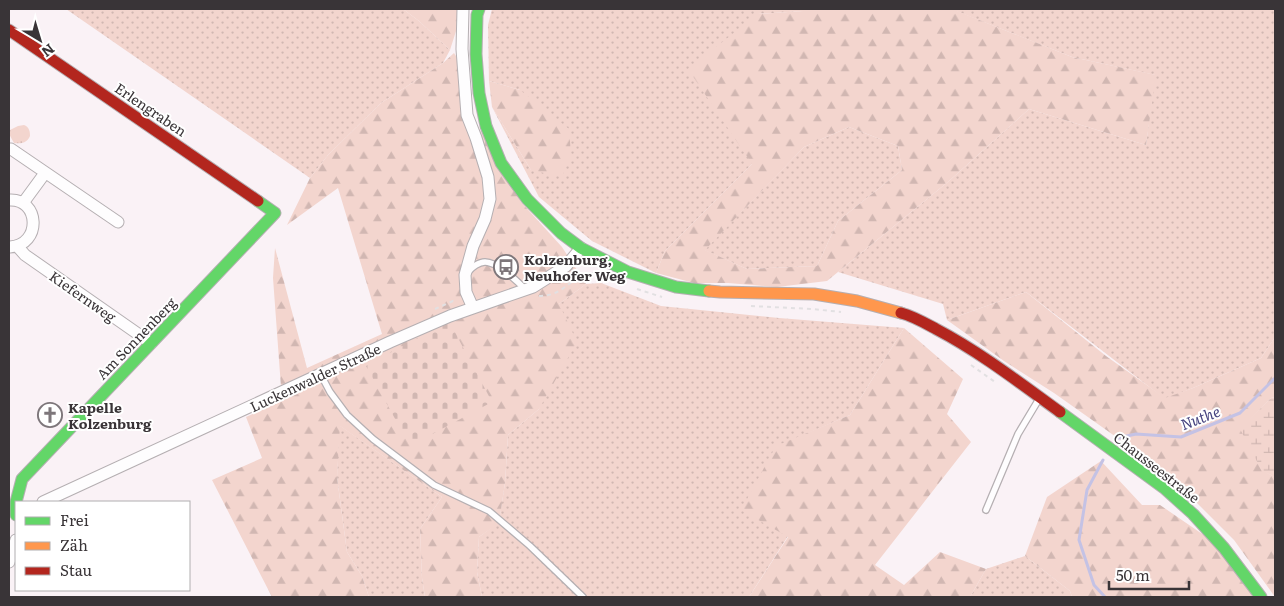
<svg xmlns="http://www.w3.org/2000/svg" width="1284" height="606" viewBox="0 0 1284 606" font-family="Literata,serif">
	<defs>
		<pattern id="grass-dots" width="8" height="8" patternUnits="userSpaceOnUse" patternTransform="scale(1.25)"><rect width="8" height="8" fill="#f3d5ce"/><path d="M2 2h.1M6 6h.1" fill="none" stroke="#d1b7b2" stroke-width="1.8" stroke-linecap="round"/></pattern>
		<pattern id="forest-firs" width="22" height="20" patternUnits="userSpaceOnUse" patternTransform="scale(1.25)"><rect width="22" height="20" fill="#f3d5ce"/><path d="M5 1l3.5 6h-7zM16 11l3.5 6h-7z" fill="#d1b7b2"/></pattern>
		<pattern id="wetland-marsh" width="20" height="14" patternUnits="userSpaceOnUse" patternTransform="scale(1.25)"><rect width="20" height="14" fill="#f3d5ce"/><path d="M1 5h8M5 5V1M11 12h8M15 12V8" fill="none" stroke="#d1b7b2"/></pattern>
		<pattern id="cemetery-stones" width="16" height="16" patternUnits="userSpaceOnUse" patternTransform="scale(1.25)"><rect width="16" height="16" fill="#f3d5ce"/><path d="M2 7V4a2 2 0 0 1 4 0v3zM10 15v-3a2 2 0 0 1 4 0v3z" fill="#d1b7b2"/></pattern>
		<pattern id="park-tufts" width="24" height="20" patternUnits="userSpaceOnUse" patternTransform="scale(1.25)"><rect width="24" height="20" fill="#f3d5ce"/><path d="M3 7l-1-3M5 7V3M7 7l1-3M15 17l-1-3M17 17v-4M19 17l1-3" fill="none" stroke="#d1b7b2"/></pattern>
	</defs>
	<rect width="100%" height="100%" fill="#faf2f6"/>
	<!-- grass -->
	<path fill="url(#grass-dots)" d="M66 9H403L419 21 450 50 443 63 381 103 328 155 310 178Z
		M492 9H804V11L758 14 752 164 665 251 656 273 592 241 539 197 492 107 531 170 520 90 489 81 488 25Z
		M958 9H1275V64L1274 69 1275 78V337L1261 358 1193 388 1165 399 1026 292 947 320 943 304 838 272 949 181 1029 109 1146 145 1155 75 1072 57 956 11Z
		M849 127 898 146 902 170 838 221 817 266 747 269 704 250 804 147Z
		M601 283 661 306 779 318 904 328 850 415 776 447 788 536 749 597H482L477 572 479 537 499 522 505 483 508 435 539 409 559 304 586 284Z
		M339 425 442 497 420 529 422 578 425 597H369L362 576 347 552 337 477Z
		M1025 556 1070 591 1072 597H970L986 569Z"/>
	<!-- forest -->
	<path fill="url(#forest-firs)" fill-rule="evenodd" d="M403 9H463L450 50 419 21Z
		M804 9H958L957 11 1072 57 1156 75 1146 145 1029 109 949 181 827 281 777 287 728 283H694L656 273 665 251 752 164 688 69 758 14 803 11ZM849 127 898 146 902 170 838 221 817 266 747 269 705 250 804 147Z
		M454 53 463 67V100L521 202 562 247 586 284 559 304 577 342 539 409 508 435 505 483 499 523 479 537 477 572 482 597H425L422 578 420 529 442 497 340 426 337 477 347 552 362 576 369 597H272L212 480 262 458 246 417 282 401 273 278 275 248 307 368 382 334 338 188 287 225 310 178 328 155 381 103 443 63Z
		M489 81 520 90 569 129 571 155 562 177 531 170 492 107Z
		M1026 292 1106 356 1165 398 1193 388 1261 358 1275 337V397L1271 398 1241 429 1262 470 1275 477V597L1234 540 1167 473 1054 393 1004 361 947 320Z
		M904 328 963 379 947 414 971 442 875 565 904 585 940 552 986 569 970 597H749L788 537 741 510 776 446 850 415Z
		M1101 461 1142 505H1160L1211 540 1254 597H1072L1070 591 1025 556 1047 497Z"/>
	<!-- wetland -->
	<path fill="url(#wetland-marsh)" d="M1275 397V477L1262 471 1240 429 1271 398Z"/>
	<!-- cemetery -->
	<path fill="url(#cemetery-stones)" d="M449 321 492 402 410 446 366 366Z"/>
	<!-- park -->
	<path fill="url(#park-tufts)" d="M24 125C29 127 30 131 30 136 27 143 21 144 14 143L9 134 10 130 18 126Z"/>
	<g fill="none" stroke-linecap="round" stroke-linejoin="round">
		<!-- stream -->
		<path stroke="#c4c2e5" stroke-width="3" d="M1118 438 1136 434 1181 437 1240 413 1275 378
			M1103 460 1087 490 1079 540 1094 585 1105 597"/>
		<defs>
			<path id="lane" d="M468 272C472 267 479 262 485 262 498 262 517 281 526 290
				M321 375 330 392 347 415 373 439 434 485 489 511 530 546 583 597
				M986 510 1018 434 1039 399"/>
			<path id="street" d="M463 9 462 49 467 115 476 138 488 177 490 199 485 219 473 246 465 275 466 292 473 308
				M11 149 118 222
				M9 200C40 198 42 245 10 247
				M23 203 45 173
				M17 246 25 255 151 343
				M43 502 390 342 450 316 533 287 566 266 581 248
				M9 562 16 540"/>
			<path id="fast" d="M479 9 477 15 476 54 479 93 486 126 501 163 527 199 561 233 581 248 628 272 676 287 709 291
				M1060 412 1164 488 1193 514 1224 548 1261 597
				M16 515V502L22 479 275 213 258 201"/>
			<path id="slow" d="M709 291 720 292 814 294 857 301 901 313"/>
			<path id="jam" d="M9 30 258 201
				M901 313C913 316 925 323 936 329 980 352 1020 383 1060 412"/>
		</defs>
		<!-- lane casing -->
		<use href="#lane" stroke="#b5afb2" stroke-width="8"/>
		<!-- street casing -->
		<use href="#street" stroke="#b5afb2" stroke-width="13"/>
		<!-- fast casing -->
		<use href="#fast" stroke="#b5afb2" stroke-width="13"/>
		<!-- slow casing -->
		<use href="#slow" stroke="#b5afb2" stroke-width="13"/>
		<!-- jam casing -->
		<use href="#jam" stroke="#b5afb2" stroke-width="13"/>
		<!-- path -->
		<path stroke="#e2e0e2" stroke-width="2" stroke-dasharray="4 4" stroke-linecap="butt" d="M637 289 662 297
			M539 296C549 296 557 293 565 287 572 282 579 275 588 273 597 272 606 278 614 280
			M751 306 812 309 841 312
			M435 309 453 301 456 302
			M971 365 995 382"/>
		<!-- lane -->
		<use href="#lane" stroke="#fefdfe" stroke-width="5.5"/>
		<!-- street -->
		<use href="#street" stroke="#fefdfe" stroke-width="11"/>
		<!-- fast -->
		<use href="#fast" stroke="#63d668" stroke-width="11"/>
		<!-- slow -->
		<use href="#slow" stroke="#ff974d" stroke-width="11"/>
		<!-- jam -->
		<use href="#jam" stroke="#b3261e" stroke-width="11"/>
	</g>
	<!-- icons -->
	<defs>
		<symbol id="bus-ring" viewBox="-11 -11 22 22"><circle r="9.5" fill="#fff" stroke="#7d767a" stroke-width="1.5"/><path d="M-5-6H5V4H4V6H2V4H-2V6H-4V4H-5ZM-3.5-4V0h7V-4ZM-3.5 1.2v1.5H-2V1.2ZM2 1.2v1.5H3.5V1.2Z" fill="#7d767a"/></symbol>
		<symbol id="church-ring" viewBox="-11 -11 22 22"><circle r="9.5" fill="#fff" stroke="#7d767a" stroke-width="1.5"/><path d="M-1.2-6h2.4v3.5h3.3v2.4h-3.3V6h-2.4V-.1h-3.3v-2.4h3.3Z" fill="#7d767a"/></symbol>
	</defs>
	<g fill-rule="evenodd">
		<use href="#bus-ring" x="492" y="253" width="28" height="28"/>
		<use href="#church-ring" x="36" y="401" width="28" height="28"/>
	</g>
	<g text-anchor="middle" dominant-baseline="central" stroke-width="4" stroke-linejoin="round" paint-order="stroke">
		<!-- street labels -->
		<g font-size="14" fill="#393437" stroke="#fff">
			<text transform="translate(151 109) rotate(34)">Erlengraben</text>
			<text transform="translate(83 296) rotate(35)">Kiefernweg</text>
			<text transform="translate(136 338) rotate(-46)">Am Sonnenberg</text>
			<text transform="translate(315 377) rotate(-25)">Luckenwalder Straße</text>
			<text transform="translate(1157 467) rotate(38)">Chausseestraße</text>
		</g>
		<!-- poi labels -->
		<g font-size="14" font-weight="bold" fill="#393437" stroke="#fff" text-anchor="start">
			<text x="524" y="259">Kolzenburg,<tspan x="524" dy="16">Neuhofer Weg</tspan></text>
			<text x="68" y="407">Kapelle<tspan x="68" dy="16">Kolzenburg</tspan></text>
		</g>
		<!-- water labels -->
		<g font-size="15" font-style="italic" fill="#46437f" stroke="#fff">
			<text transform="translate(1200 417) rotate(-21)">Nuthe</text>
		</g>
	</g>
	<!-- border -->
	<rect width="1284" height="606" fill="none" stroke="#393437" stroke-width="20"/>
	<!-- legend -->
	<rect x="15" y="501" width="175" height="90" fill="#ffffff" stroke="#b0aeaf"/>
	<rect x="25" y="517" width="25" height="8" fill="#63d668" stroke="#b0aeaf"/>
	<text x="60" y="526" font-size="15" fill="#393437">Frei</text>
	<rect x="25" y="542" width="25" height="8" fill="#ff974d" stroke="#b0aeaf"/>
	<text x="60" y="551" font-size="15" fill="#393437">Zäh</text>
	<rect x="25" y="567" width="25" height="8" fill="#b3261e" stroke="#b0aeaf"/>
	<text x="60" y="576" font-size="15" fill="#393437">Stau</text>
	<!-- north arrow -->
	<g transform="translate(40 40) rotate(142)" stroke="#ffffff" stroke-width="4" paint-order="stroke">
	<path d="M0-4L9 19L0 12L-9 19Z" fill="#393437"/>
	<text y="-8" font-size="14" font-weight="bold" text-anchor="middle" fill="#393437">N</text>
	</g>
	<!-- scale -->
	<path d="M1109 581v8h80v-8" fill="none" stroke="#393437" stroke-width="2.5"/>
	<text x="1116" y="581" font-size="15" fill="#393437" stroke="#ffffff" stroke-width="4" paint-order="stroke">50 m</text>
</svg>
